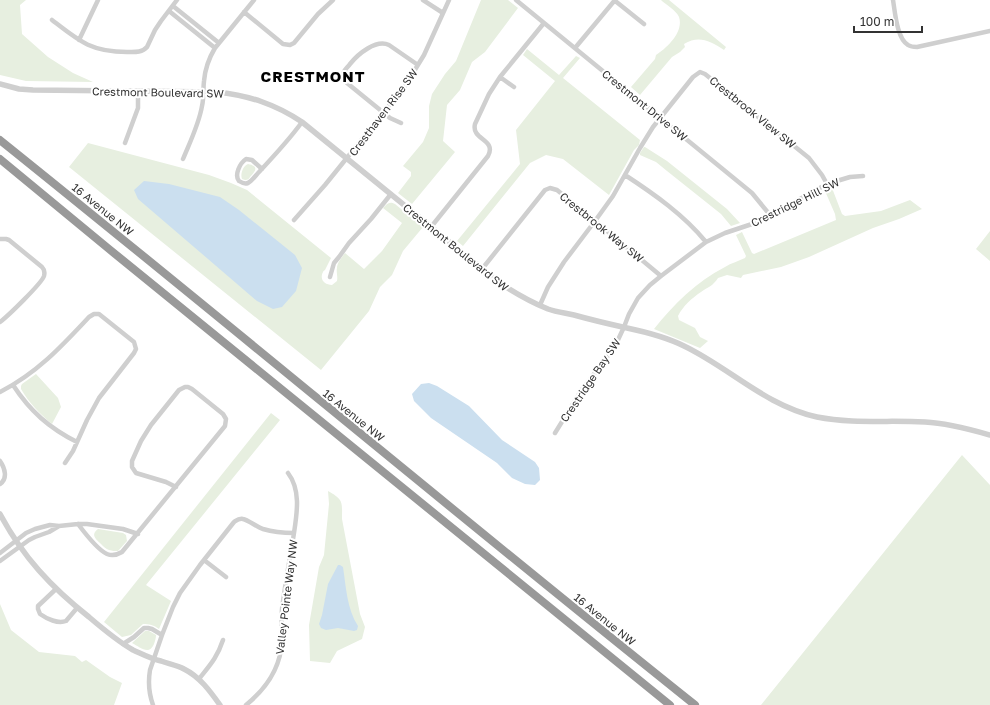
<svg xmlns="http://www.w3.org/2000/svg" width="990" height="705" viewBox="0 0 990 705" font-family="'Golos Text',sans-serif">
	<rect width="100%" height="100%" fill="#fff"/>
	<!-- green -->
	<path fill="#e7efe0" d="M0 0H26L20 5 22 34 48 57 73 73 93 82 26 81 0 75Z
		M481 0H508L518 8 485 52 472 62 460 90 447 105 443 141 455 152 412 204 398 193 411 176V172L403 166 423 142 429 128V106L432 94 445 74 456 61Z
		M661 0H669L726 47 724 50C710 41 699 35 684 44L685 47 680 52 672 57 640 95 631 87 655 59 656 55C667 48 684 32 679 17 677 11 665 4 661 0Z
		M527 49 559 75 576 56 580 58 563 78 640 140 639 145 634 150 609 195 563 159 546 155 530 163 463 246 457 241 520 164 516 130 555 81 523 55Z
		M88 143 209 175 231 183 247 190 331 258C329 262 327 266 325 270 324 271 323 271 323 272 319 280 325 285 332 285L337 281C338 276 336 272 337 268 337 263 342 257 345 253L364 269 382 251 402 223 383 208C387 204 389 201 395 204L423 227 403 251 392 275 380 287 369 311 321 370 69 167Z
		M644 147H645L667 161 727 209 740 223 731 226 721 214 667 171 656 162 640 155V153Z
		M248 164C258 166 257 170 250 177 249 179 248 180 245 180 244 180 243 179 242 179 240 174 243 166 248 164Z
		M832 188 842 214 845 216 881 211 910 200 922 209 899 219 873 228 809 257 781 267 743 275 741 278 727 275 718 278C713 286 708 287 701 292 692 298 683 306 678 316L679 320 695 328 700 337 708 341 700 348 654 329C673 305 697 281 725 267 731 263 739 261 745 258L746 256 736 235 742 232 752 253 754 254 836 220 835 214 825 191Z
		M990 231V261L976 249Z
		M36 374 58 398 61 407 52 424C40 414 29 403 21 389V386L22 384Z
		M271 413 280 420 146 585 171 601 159 629C154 625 149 624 143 624L131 635 122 637 104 622Z
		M962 455 990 485V705H761Z
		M328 491C344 500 342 502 342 519L360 614 365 627 362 639 337 651 330 663 310 661 309 625 319 567 324 555 329 504Z
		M98 529 123 533 126 535 127 541 118 551C115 551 112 551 109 550 106 549 103 546 101 544 96 539 90 535 98 529Z
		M0 604 11 630 39 652 75 656 82 662 86 660 110 677 122 683 114 705H0Z
		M145 631H149L156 635C156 638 155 641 154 644 149 656 140 647 132 643Z"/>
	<!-- water -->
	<path fill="#cbdfef" d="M144 181 169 184 220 197 239 210 295 255 302 268 296 291 282 307 273 309 257 301 138 199 134 190Z
		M429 383 437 386 469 406 502 440 535 462 539 468 540 480 535 485 525 484 512 478 497 463 431 418 414 401 412 394 421 384Z
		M338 565H340L343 567C346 587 347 609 358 626L357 630 354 631 338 628 326 630 321 628 319 624 322 615 328 584Z"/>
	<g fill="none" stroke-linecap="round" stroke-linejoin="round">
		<!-- minor -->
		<path stroke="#cfcfcf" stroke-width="4.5" d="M423 0 443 13
			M516 0 752 193 770 215
			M614 0 644 24
			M893 0C895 12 897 39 908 45 911 47 914 47 917 47L990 31
			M173 6 219 43
			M169 11 215 48
			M244 12 283 44 290 45 294 43 318 14 333 0
			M52 20C79 41 91 52 127 52 134 52 142 53 147 47L155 30 161 21 177 0
			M79 40 98 0
			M575 48 615 0
			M500 77 514 87
			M401 123 390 118 347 83C344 80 343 78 343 74 344 70 348 67 350 64 358 54 376 39 389 45L418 65
			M125 143 138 108V91
			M183 159C190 142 199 124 202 106 204 98 203 89 204 81 205 69 209 58 215 48L254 0
			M262 169 252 160 246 159C240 163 234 175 239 181 242 183 245 184 248 183 252 181 256 175 259 172 274 156 289 140 302 122
			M625 175C654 194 684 215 706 242
			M294 220 325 185 405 86 424 55 449 0
			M431 227 488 156C497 139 471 140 475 124L489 94 500 77 544 23
			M0 239H6L9 240 42 267C44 269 45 272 44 276 42 283 8 316 0 322
			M482 269 545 190 550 188 557 190 595 221 661 276
			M330 277 334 263 339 257 349 243 371 219 391 194
			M540 305 548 287 564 262 595 221 613 196 640 148 653 127 693 77 700 72 705 74 809 158 822 175 827 184
			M13 385C30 411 49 428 77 442
			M0 392C37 373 61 347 89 317L94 314H99L134 342 136 349 134 353 99 398 87 420 73 451 65 463
			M555 433 581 391 605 360 617 342 624 327 629 314 638 298 650 285 661 276 706 242 725 233 758 222 827 184 850 177 863 176
			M0 461C5 468 8 479 0 484
			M288 473C301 490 297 513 294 533
			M78 524C84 532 98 550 107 554 112 556 117 555 122 552L225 426 226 419 223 414 192 389 188 387H185L179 390 151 425 141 441 132 461V467L136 473 166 482 176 487
			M0 553 26 533 35 529 50 525 59 526 78 524H87L123 529 138 534
			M204 560 226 577
			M0 561 29 540 35 537 49 532 59 526
			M56 589 38 606V609L40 614C47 619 58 624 66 621L77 608
			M123 644 134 637 144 628H148L152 629 162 635
			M199 679C210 665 217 658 223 640
			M153 705C149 694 148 682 150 670L162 635 173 607 180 593 200 565 234 522C237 520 239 518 243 519 248 520 257 527 263 529 273 532 283 533 294 533 290 559 285 584 282 609 281 619 282 630 282 640 281 667 267 688 246 705"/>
		<!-- tertiary -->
		<path stroke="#cfcfcf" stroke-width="5.5" d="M0 84 19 89 33 90 218 92C250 96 275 104 302 122L500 283C515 293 531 302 548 309 556 312 565 313 574 315 592 320 609 324 627 328 646 332 666 337 684 346 730 368 766 406 817 417 853 424 889 420 925 422 947 423 969 429 990 435
			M0 514C23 557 51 587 89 617 103 629 117 641 133 650 142 654 151 659 161 661 169 664 177 665 184 669 200 677 210 691 220 705"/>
		<!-- motorway -->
		<path stroke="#999" stroke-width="8" d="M0 140C233 327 462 519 695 705
			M0 159 109 249 670 705"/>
	</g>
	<g text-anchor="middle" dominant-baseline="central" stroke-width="4" stroke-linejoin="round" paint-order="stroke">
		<!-- street labels -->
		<g font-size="11" fill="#323232" stroke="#fff">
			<text transform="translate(158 92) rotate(1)">Crestmont Boulevard SW</text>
			<text transform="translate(645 105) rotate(39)">Crestmont Drive SW</text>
			<text transform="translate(383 112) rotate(-53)">Cresthaven Rise SW</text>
			<text transform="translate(753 112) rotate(39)">Crestbrook View SW</text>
			<text transform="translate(795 202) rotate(-26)">Crestridge Hill SW</text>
			<text transform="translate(103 209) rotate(39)">16 Avenue NW</text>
			<text transform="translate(602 227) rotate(39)">Crestbrook Way SW</text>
			<text transform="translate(456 247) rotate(39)">Crestmont Boulevard SW</text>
			<text transform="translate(590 380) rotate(-56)">Crestridge Bay SW</text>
			<text transform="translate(354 415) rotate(39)">16 Avenue NW</text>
			<text transform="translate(286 597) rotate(-83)">Valley Pointe Way NW</text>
			<text transform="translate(605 619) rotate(39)">16 Avenue NW</text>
		</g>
		<!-- district labels -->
		<g font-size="15" font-weight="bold" letter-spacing="1" fill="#000" stroke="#fff">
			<text x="313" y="76">CRESTMONT</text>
		</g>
	</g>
	<!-- scale -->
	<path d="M854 26v6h68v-6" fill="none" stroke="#323232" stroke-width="2"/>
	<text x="860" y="26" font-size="12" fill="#323232" stroke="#ffffff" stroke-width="3" paint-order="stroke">100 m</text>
</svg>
